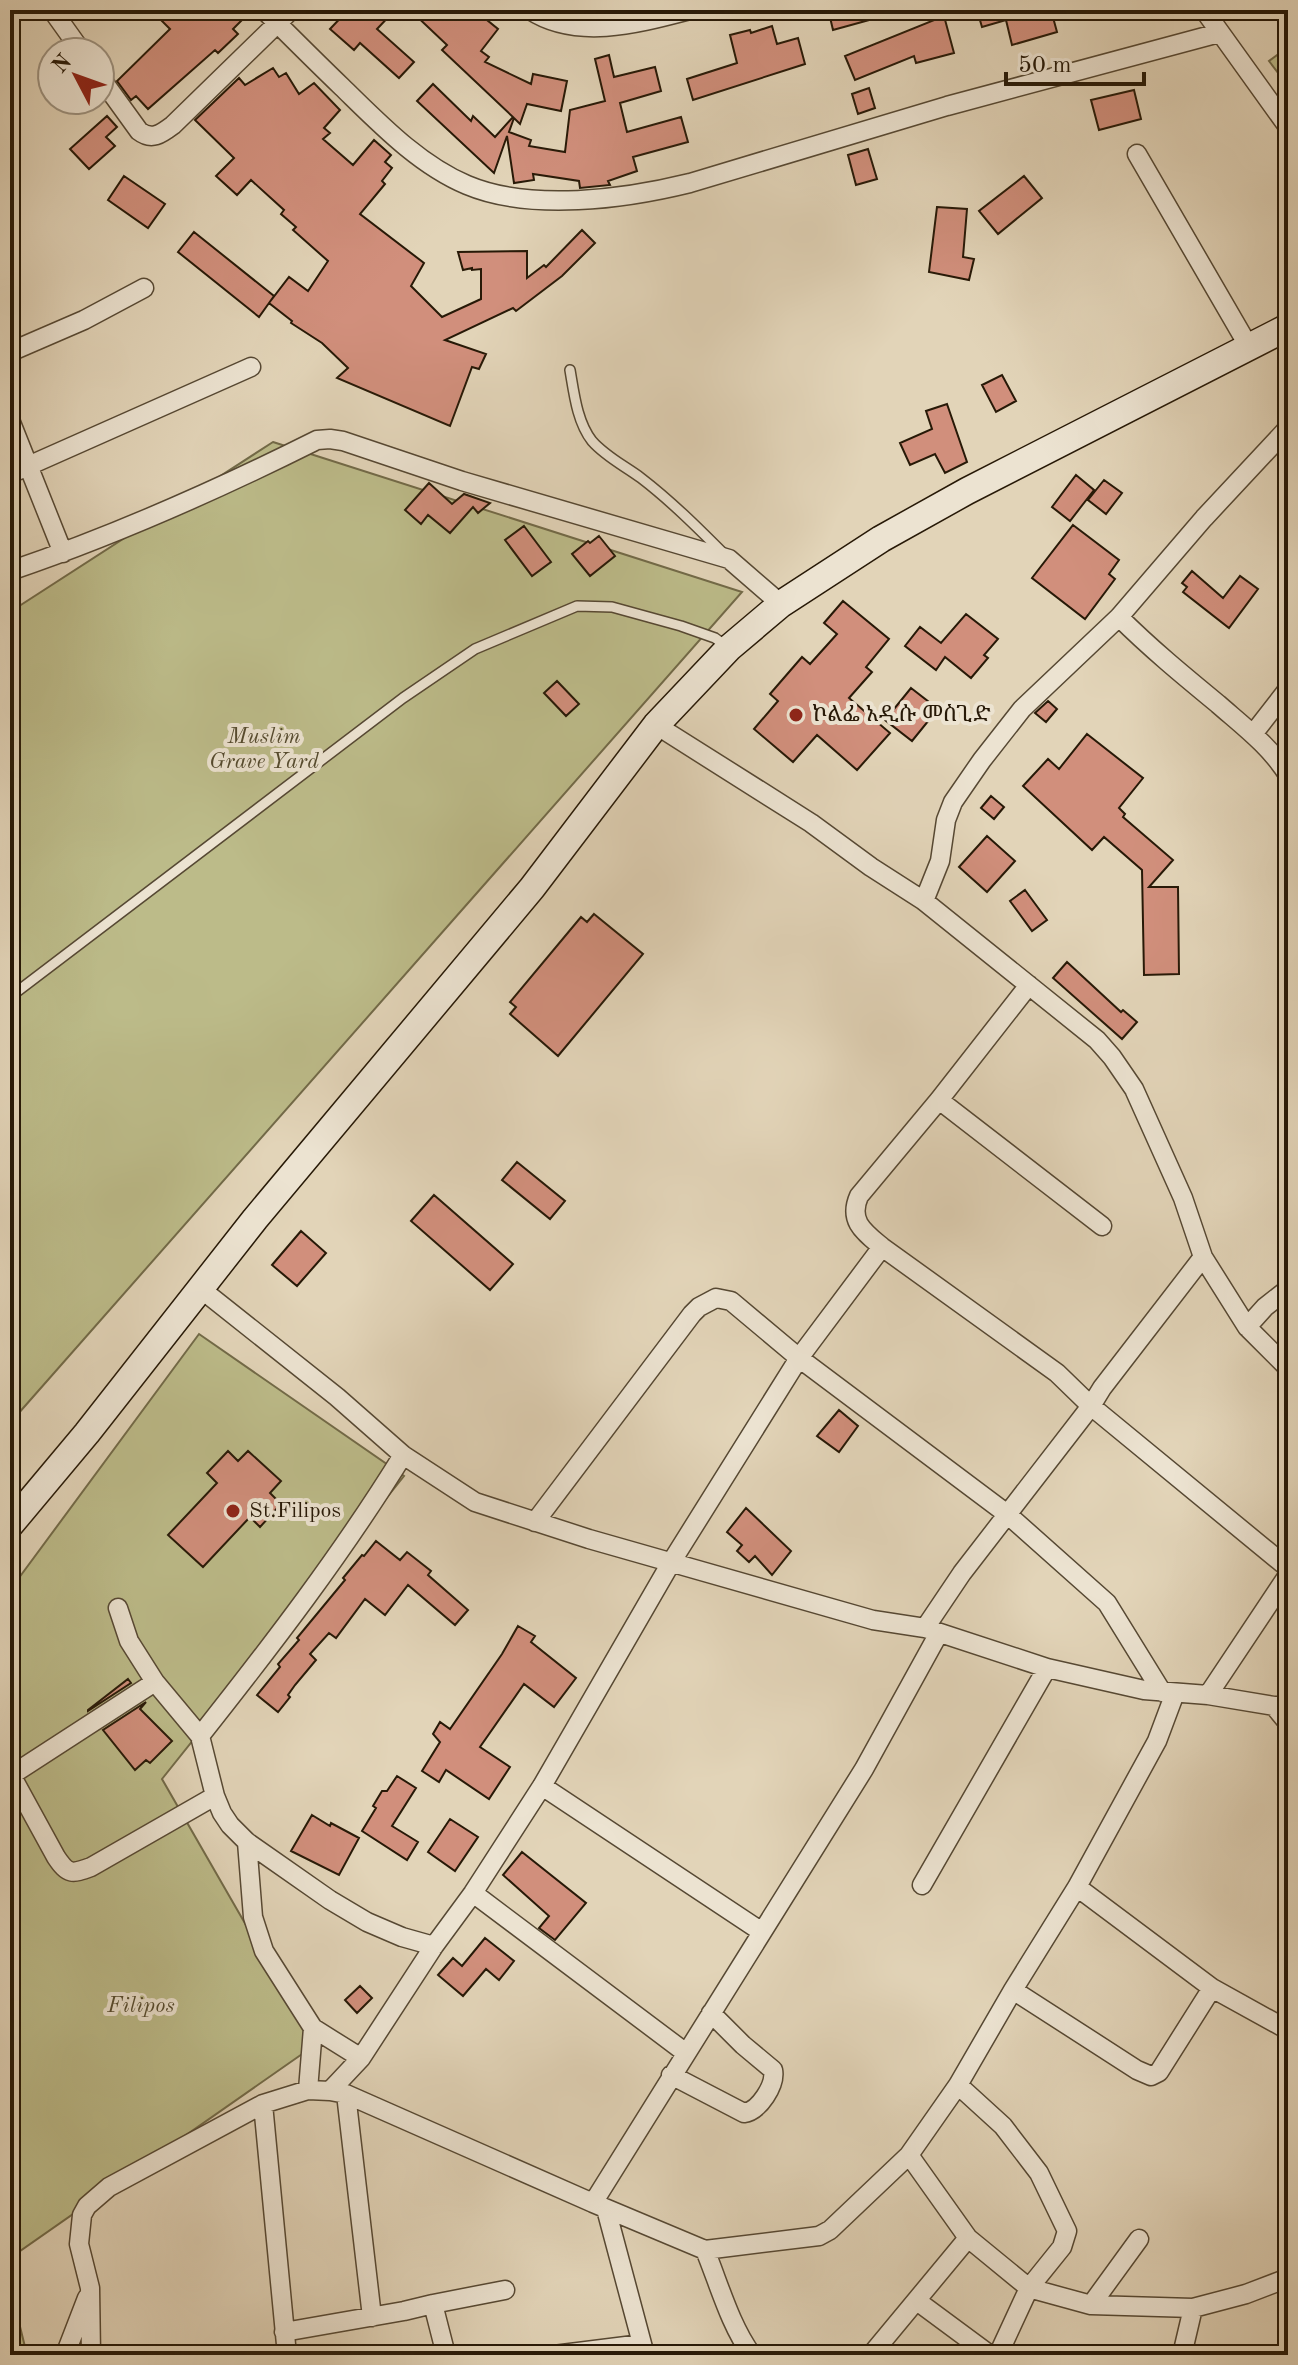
<svg xmlns="http://www.w3.org/2000/svg" width="1298" height="2365" viewBox="0 0 1298 2365" font-family="'Old Standard TT','Noto Serif Ethiopic',serif">
	<rect width="100%" height="100%" fill="#e2d4b8"/>
	<filter id="stains"><feTurbulence type="fractalNoise" baseFrequency=".0025" numOctaves="4"/><feColorMatrix values="0 0 0 0 .2 0 0 0 0 .09 0 0 0 0 .02 0 0 0 .5 -.17"/></filter>
	<radialGradient id="worn" r=".72"><stop offset=".6" stop-color="#630" stop-opacity="0"/><stop offset="1" stop-color="#630" stop-opacity=".3"/></radialGradient>
	<!-- green -->
	<path fill="#bcbb89" stroke="#726a48" stroke-width="2" d="M1288 47V86L1269 61Z
		M273 442 742 592 10 1423V612Z
		M199 1334 404 1476 162 1779 315 2045 10 2258V1590Z
		M10 2286 27 2355H10Z"/>
	<!-- building -->
	<path fill="#d18f7c" stroke="#271907" stroke-width="2" d="M151 10H234L243 19 233 29 238 34 218 53 215 50 148 109 136 96 131 100 117 81 170 29Z
		M348 10H395L377 29 414 62 399 78 360 43 354 50 330 29Z
		M410 10H495L487 20 498 29 481 51 489 57 485 62 531 84 533 74 567 81 561 111 527 104 520 124 514 118 509 132 531 140 529 146 565 152 570 110 605 101 595 59 609 55 614 77 655 67 661 91 620 103 627 132 681 117 688 142 633 157 637 171 608 181 610 185 580 188 579 181 533 174 534 180 514 183 507 136 494 173 417 101 433 84 471 121 473 116 495 137 513 117 442 50 447 45Z
		M839 10H890L891 14 833 30 829 13Z
		M977 10H1051L1057 32 1012 45 1006 20 982 27Z
		M944 16 954 53 916 63 914 56 855 80 845 56Z
		M772 26 777 44 798 38 805 64 693 100 687 79 737 63 730 35 750 30 751 33Z
		M273 68 279 77 286 73 299 94 314 83 340 110 324 128 330 133 323 139 353 165 374 140 391 155 385 162 392 168 382 181 385 184 360 214 424 263 411 286 442 317 481 299V269L472 270V268L463 270 458 252 527 251V278L544 265 546 267 582 230 595 243 562 276 516 311 513 308 445 340 486 354 479 369 472 367 450 426 337 378 348 368 322 343 291 323 292 321 269 303 289 277 308 291 328 261 293 230 296 227 281 214 284 210 251 180 237 195 216 176 234 158 195 120 239 78 245 85Z
		M869 88 875 108 858 114 852 94Z
		M1134 90 1141 119 1099 130 1091 100Z
		M107 116 117 127 106 137 115 146 89 169 70 149Z
		M868 149 877 179 856 185 848 155Z
		M124 176 165 204 148 228 108 200Z
		M1024 176 1042 198 998 234 979 211Z
		M937 207 967 209 963 257 974 259 969 280 929 272Z
		M194 232 274 296 259 317 178 252Z
		M1002 375 1016 401 996 412 982 385Z
		M947 404 967 462 945 473 935 454 910 465 900 443 932 429 926 411Z
		M1076 475 1094 490 1070 521 1052 507Z
		M1104 480 1122 493 1106 514 1088 500Z
		M429 483 452 504 464 494 490 503 478 513 473 507 450 533 428 515 421 524 405 510Z
		M1073 525 1119 560 1109 574 1115 579 1085 619 1032 578Z
		M524 526 551 562 532 576 505 540Z
		M599 536 615 556 590 576 572 554 588 541 590 543Z
		M1192 571 1223 598 1240 576 1258 589 1229 628 1183 592 1187 587 1182 583Z
		M843 601 889 639 866 667 872 672 849 698 890 733 857 770 817 735 793 762 754 729 778 701 770 694 802 657 810 664 837 634 824 623Z
		M966 614 998 639 984 655 988 658 971 678 945 657 936 670 905 646 920 627 941 643Z
		M557 681 579 704 566 716 544 693Z
		M911 688 938 709 912 741 885 720Z
		M1048 701 1057 709 1046 722 1035 713Z
		M1087 734 1143 778 1119 808 1125 814 1123 817 1173 860 1149 887H1178L1179 974 1144 975 1142 870 1104 837 1092 850 1023 786 1048 759 1059 769Z
		M991 796 1004 807 994 819 981 808Z
		M987 836 1015 861 987 892 959 867Z
		M1025 890 1047 920 1032 931 1010 901Z
		M594 914 643 954 558 1056 510 1014 516 1007 510 1002 581 917 587 922Z
		M1067 962 1121 1012 1123 1010 1137 1022 1122 1039 1053 978Z
		M517 1162 565 1201 550 1219 502 1180Z
		M434 1195 513 1264 490 1290 411 1221Z
		M301 1231 326 1253 297 1286 272 1265Z
		M839 1410 858 1426 839 1452 817 1436Z
		M228 1451 238 1461 248 1451 281 1481 270 1493 281 1504 260 1527 250 1517 203 1567 168 1535 217 1483 207 1473Z
		M746 1508 791 1551 772 1575 755 1556 749 1562 737 1551 742 1545 727 1532Z
		M376 1541 400 1560 407 1552 431 1571 428 1575 468 1610 455 1625 408 1585 385 1615 365 1599 336 1638 329 1633 310 1654 316 1660 295 1685 288 1695 290 1697 278 1712 257 1695 280 1667 278 1664 299 1640 297 1638 345 1580 343 1578 362 1555 364 1556Z
		M518 1626 535 1636 531 1642 576 1678 554 1707 524 1684 480 1747 510 1767 489 1799 446 1770 439 1782 422 1771 440 1742 433 1734 440 1722 450 1729 502 1654Z
		M128 1679 131 1683 88 1711V1710Z
		M146 1702 140 1709 172 1741 150 1763 146 1760 135 1770 103 1730Z
		M397 1776 416 1788 392 1826 418 1842 407 1860 362 1831 376 1808 373 1806 382 1791H387Z
		M312 1815 330 1826 331 1823 359 1838 339 1875 291 1851Z
		M450 1819 478 1837 455 1871 428 1852Z
		M522 1852 586 1903 555 1940 539 1928 549 1916 503 1875Z
		M485 1938 514 1961 499 1980 486 1969 463 1996 438 1975 453 1958 462 1966Z
		M360 1986 372 1998 357 2013 345 2000Z"/>
	<g fill="none" stroke-linecap="round" stroke-linejoin="round">
		<defs>
			<path id="lane" d="M570 370C574 393 577 422 592 441 606 457 625 466 641 478 671 501 698 528 724 554
				M10 997 403 698 475 649 577 606 612 607 681 626 715 638 726 646"/>
			<path id="street" d="M52 10 82 52
				M264 10C290 36 316 62 342 87 379 123 419 165 467 185 531 212 625 199 690 183L947 106 1219 33
				M530 10C577 41 640 23 690 10
				M1204 10 1288 127
				M100 77 139 131C152 141 161 134 173 125L291 10
				M1137 154 1249 347
				M10 352 84 320 144 288
				M10 420 63 553
				M10 474 251 367
				M10 571C116 535 217 490 317 440L330 439 343 441 462 481 729 559 781 604
				M1119 617C1150 648 1184 676 1218 704 1243 726 1270 746 1288 775
				M656 725 811 823 871 867 924 901 1097 1040 1112 1057 1134 1089 1183 1198 1203 1257 1247 1327 1288 1368
				M1253 734 1288 689
				M924 901 940 861 946 820 953 802 982 760 1022 709 1119 617 1204 518 1288 428
				M1029 985 939 1100 859 1196C848 1221 864 1232 882 1247L1057 1373 1091 1406 1288 1568
				M939 1100 1102 1226
				M201 1289 337 1397 403 1455 475 1502 589 1539 873 1620 925 1628 1047 1668 1144 1690 1208 1695 1274 1706H1288
				M1247 1327 1265 1307 1288 1289
				M535 1522 692 1314 699 1307 716 1298 731 1301 799 1358 1007 1514 1107 1603 1162 1692
				M118 1608 129 1641 155 1682 200 1736 215 1796 222 1813 230 1825 247 1842 330 1900 367 1922 402 1937 434 1946
				M925 1628 962 1573 1091 1406 1102 1388 1203 1257
				M1208 1695 1288 1575
				M1274 1706 1288 1723
				M200 1736C272 1645 342 1554 403 1455
				M10 1773 56 1857C68 1875 72 1874 91 1867L215 1796
				M10 1776 155 1682
				M542 1786 762 1932
				M247 1842 253 1917 264 1951 313 2028 361 2058
				M922 1885 1047 1668
				M1077 1887 1212 1988 1288 2030
				M473 1893 686 2053
				M1013 1990 1137 2070 1151 2076 1159 2072 1212 1988
				M671 2075 744 2113C759 2111 776 2085 773 2070L743 2045 711 2013
				M958 2085 1003 2126 1039 2173 1067 2231 1062 2247 1029 2288 998 2355
				M308 2090 313 2028
				M330 2091 361 2058 434 1946 473 1893 542 1786 672 1561 799 1358 882 1247
				M346 2094 372 2317
				M263 2104 287 2355
				M909 2155 968 2238 1029 2288 1091 2305 1193 2308 1246 2294 1288 2278
				M593 2203 705 2250 819 2236 830 2230 909 2155 958 2085 1013 1990 1077 1887 1157 1741 1175 1693
				M606 2209 645 2355
				M705 2250C719 2284 730 2325 752 2355
				M917 2301 990 2355
				M433 2304 505 2290
				M1091 2305 1139 2239
				M284 2332 404 2311 433 2304 446 2355
				M65 2355 87 2298
				M91 2355 90 2288 79 2244 82 2215 87 2206 109 2187 263 2104 308 2090 330 2091 346 2094 593 2203 864 1769 939 1633
				M554 2355 642 2344
				M871 2355 968 2238
				M1182 2355 1193 2308"/>
			<path id="secondary" d="M10 1525 87 1433 255 1219 532 888 656 725 729 648 781 604 881 539 967 491 1288 327"/>
		</defs>
		<!-- lane casing -->
		<use href="#lane" stroke="#564833" stroke-width="12"/>
		<!-- street casing -->
		<use href="#street" stroke="#564833" stroke-width="21"/>
		<!-- secondary casing -->
		<use href="#secondary" stroke="#271907" stroke-width="29"/>
		<!-- lane -->
		<use href="#lane" stroke="#ece3d1" stroke-width="9"/>
		<!-- street -->
		<use href="#street" stroke="#ece3d1" stroke-width="18"/>
		<!-- secondary -->
		<use href="#secondary" stroke="#ece3d1" stroke-width="26"/>
	</g>
	<!-- markers -->
	<g fill="#8f2418" stroke="#ece3d1" stroke-width="3">
		<circle cx="796" cy="715" r="8"/>
		<circle cx="233" cy="1511" r="8"/>
	</g>
	<g text-anchor="middle" dominant-baseline="central" stroke-width="8" stroke-linejoin="round" paint-order="stroke">
		<!-- poi labels -->
		<g font-size="22" fill="#271907" stroke="#ece3d1" text-anchor="start">
			<text x="812" y="715">ኮልፌ አዲሱ መስጊድ</text>
			<text x="249" y="1511">St.Filipos</text>
		</g>
		<!-- park labels -->
		<g font-size="22" font-style="italic" fill="#544a2e" stroke="#ece3d1">
			<text x="264" y="737">Muslim<tspan x="264" dy="25">Grave Yard</tspan></text>
			<text x="141" y="2006">Filipos</text>
		</g>
	</g>
	<!-- margin -->
	<rect width="1298" height="2365" fill="none" stroke="#e2d4b8" stroke-width="40"/>
	<rect x="12" y="12" width="1274" height="2341" fill="none" stroke="#271907" stroke-width="4"/>
	<rect x="20" y="20" width="1258" height="2325" fill="none" stroke="#271907" stroke-width="2"/>
	<!-- north arrow -->
	<g transform="translate(76 76) rotate(311)"><circle r="38" fill="#ece3d1" stroke="#9d9280" stroke-width="2"/>
	<path d="M0-6L14 30L0 20L-14 30Z" fill="#8f2418"/>
	<text y="-12" font-size="22" font-weight="bold" text-anchor="middle" fill="#271907">N</text>
	</g>
	<!-- scale -->
	<path d="M1006 72v12h138v-12" fill="none" stroke="#271907" stroke-width="4"/>
	<text x="1018" y="72" font-size="24" fill="#271907" stroke="#ece3d1" stroke-width="6" paint-order="stroke">50 m</text>
	<rect width="100%" height="100%" filter="url(#stains)"/>
	<rect width="100%" height="100%" fill="url(#worn)"/>
</svg>
